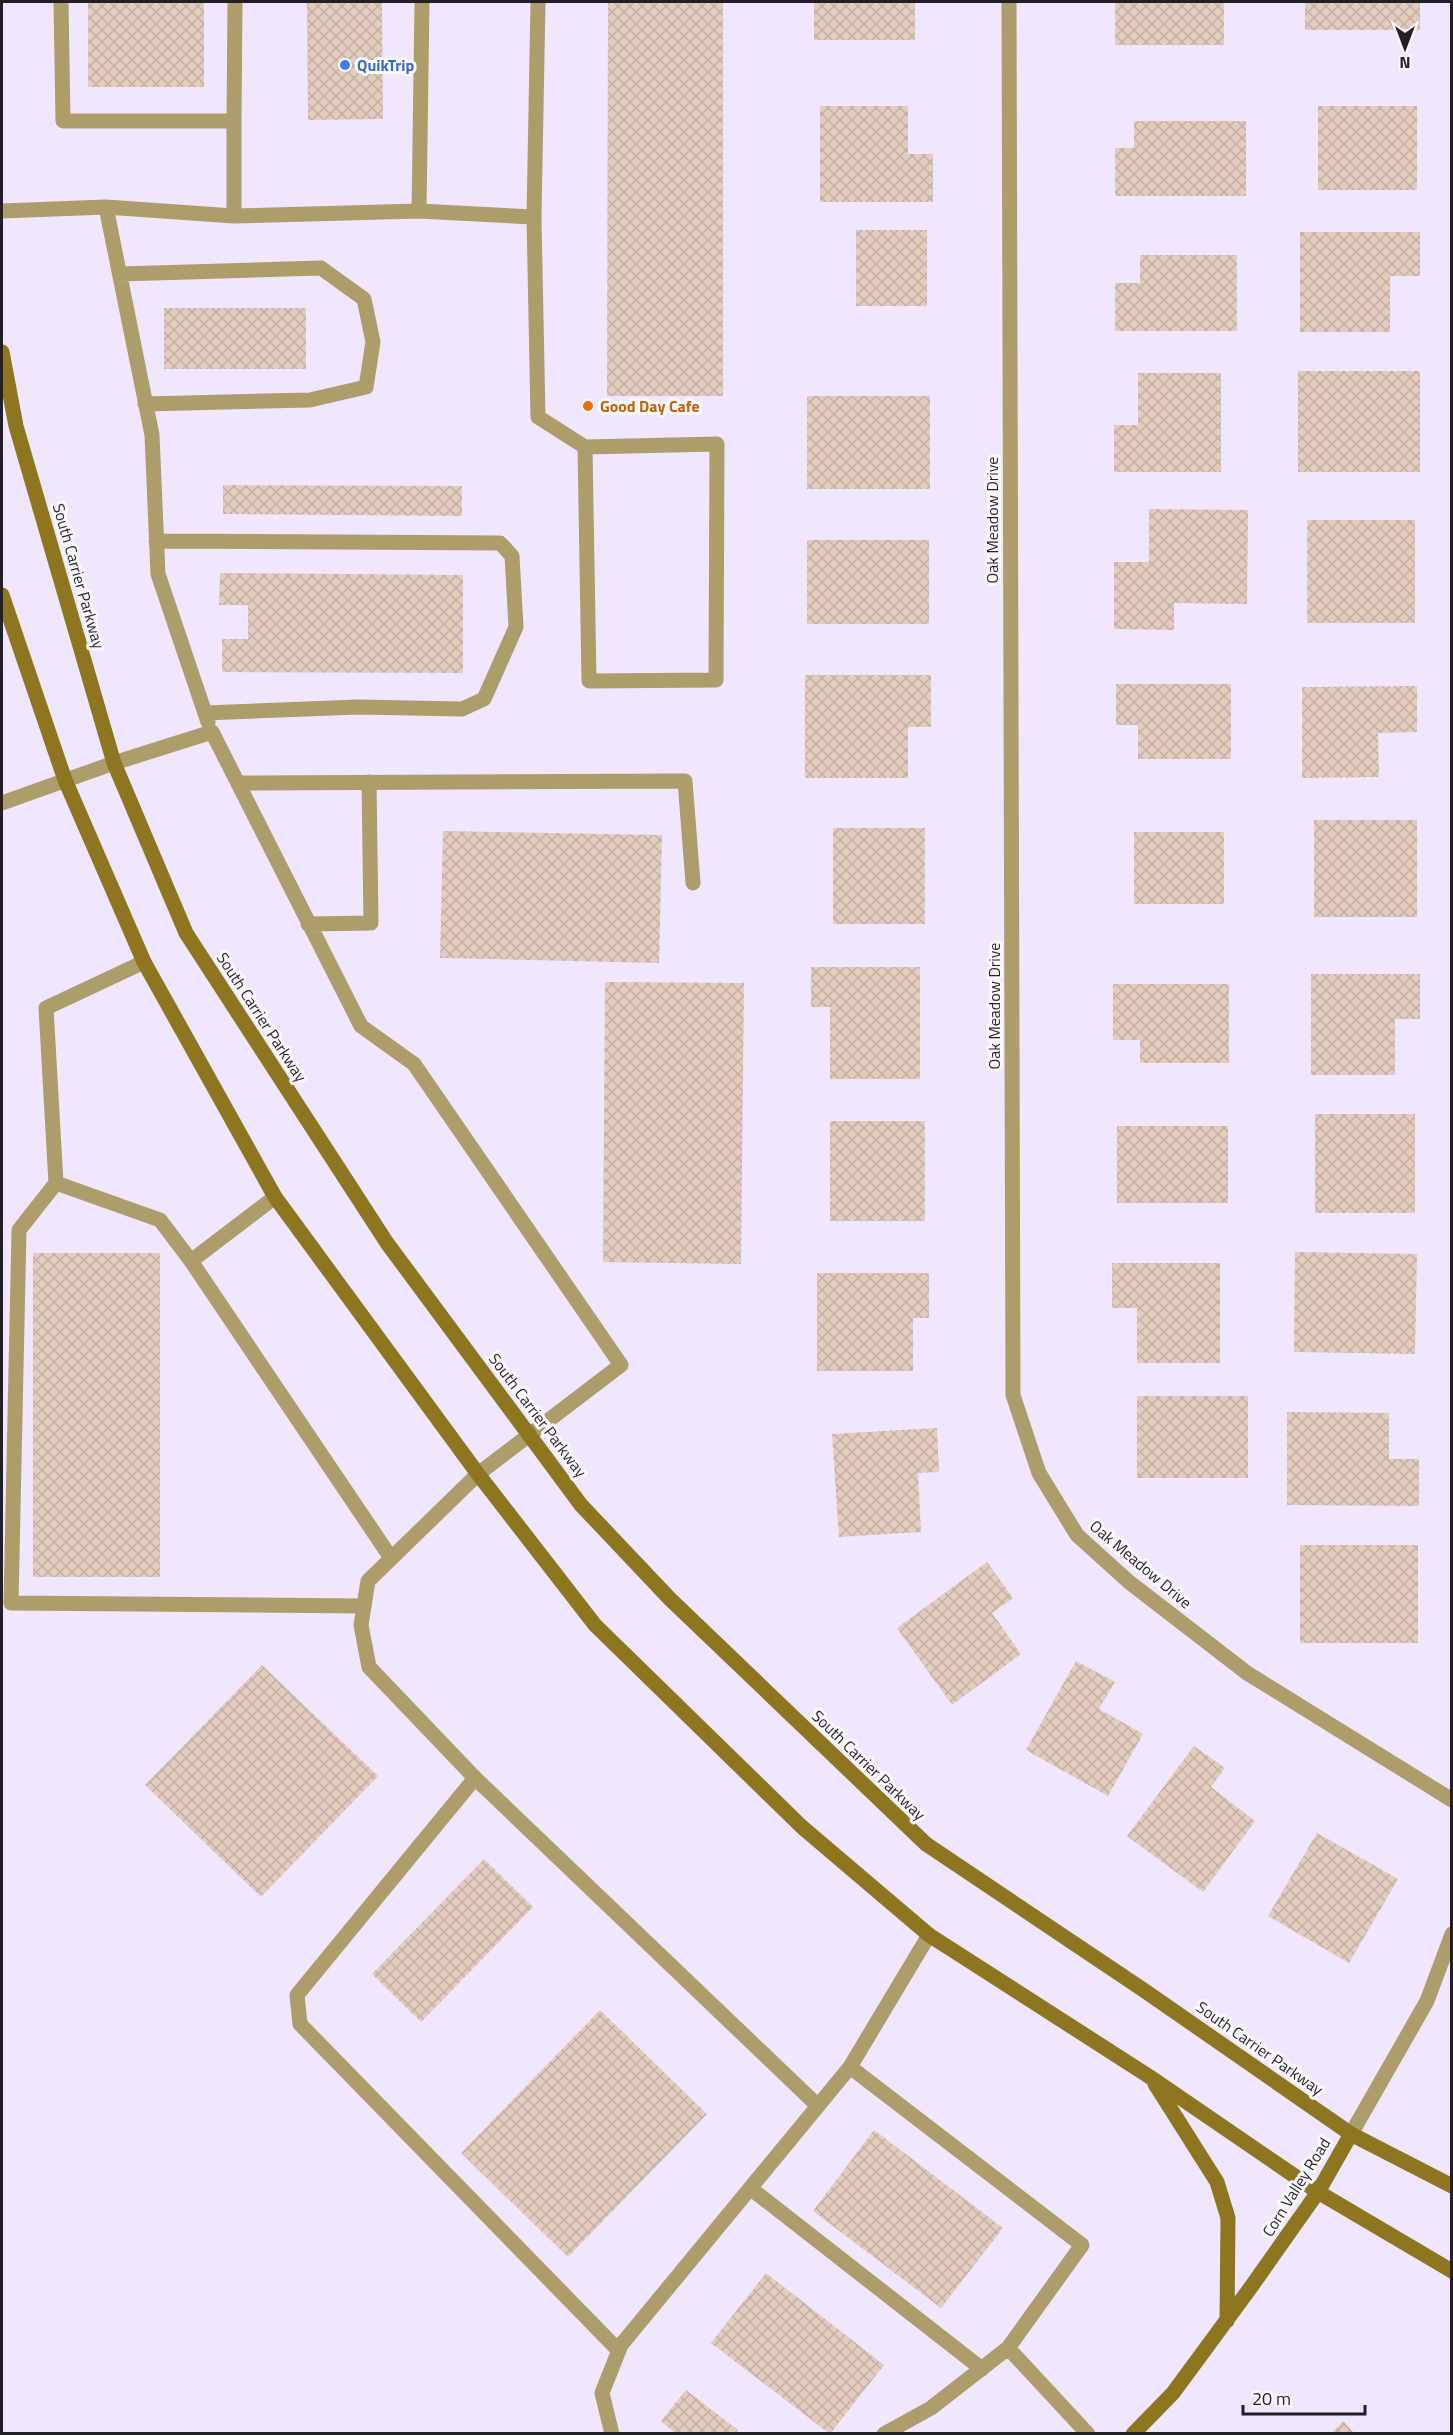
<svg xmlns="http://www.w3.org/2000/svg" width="1453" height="2435" viewBox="0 0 1453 2435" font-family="'Titillium Web',sans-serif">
	<defs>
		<pattern id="building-cross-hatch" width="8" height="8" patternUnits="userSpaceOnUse" patternTransform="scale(1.5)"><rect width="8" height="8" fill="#e3ccbe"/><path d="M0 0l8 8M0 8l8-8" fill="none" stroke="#c2afa3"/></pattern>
	</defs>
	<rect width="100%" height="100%" fill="#f0e7fe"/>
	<!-- building -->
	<path fill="url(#building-cross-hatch)" d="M88 2H204V87H88Z
		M307 2H382L383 119 308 120Z
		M608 2H723V396H607Z
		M814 2H915V40H814Z
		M1115 2H1224V45H1115Z
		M1305 2H1420V30H1305Z
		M820 106H908V154H933V202H820Z
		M1318 106H1417V190H1318Z
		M1134 121H1246V196H1115V148H1134Z
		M856 230H927V306H856Z
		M1300 232H1420V276H1390V332H1300Z
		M1140 255H1237V331H1115V283H1140Z
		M164 308H306V369H164Z
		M1298 371H1420V472H1298Z
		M1138 373H1221V472H1114V425H1138Z
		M807 396H930V489H807Z
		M223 485 462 486V516L223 514Z
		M1149 509 1248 510 1247 604 1174 603V630L1114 629V562H1149Z
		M1307 520H1415V623H1307Z
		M807 540H929V624H807Z
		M220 573 463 575V673L222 672V639H248V605H219Z
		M805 675H931V727H908V778H805Z
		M1116 684H1231V759H1138V725H1116Z
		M1417 686V732L1378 733 1379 777 1302 778V687Z
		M1314 820H1417V917H1314Z
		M833 828H925V924H833Z
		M443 831 662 835 659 963 440 958Z
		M1134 832H1224V904H1134Z
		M811 967H920V1079H830V1007H811Z
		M1311 974H1420V1019H1395V1075H1311Z
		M605 982 744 983 741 1264 603 1262Z
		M1113 984H1229V1063H1140V1040H1113Z
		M1315 1114H1415V1213H1315Z
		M830 1121H925V1221H830Z
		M1117 1126H1228V1203H1117Z
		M1295 1252 1417 1254 1415 1354 1294 1352Z
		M33 1253H160V1577H33Z
		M1112 1263H1220V1363H1137V1308H1112Z
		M817 1273H929V1318H913V1371H817Z
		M1137 1396H1248V1478H1137Z
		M1287 1412 1389 1413V1459H1419V1506L1287 1505Z
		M937 1428 939 1472 918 1473 921 1532 839 1537 832 1434Z
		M1300 1545H1418V1643H1300Z
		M987 1562 1013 1598 992 1613 1021 1654 952 1705 897 1628Z
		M1076 1661 1115 1682 1099 1709 1143 1734 1108 1796 1026 1750Z
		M262 1665 378 1776 261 1897 145 1785Z
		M1194 1746 1225 1768 1211 1787 1255 1821 1203 1892 1127 1836Z
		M1317 1833 1398 1879 1349 1963 1268 1916Z
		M484 1859 533 1907 421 2022 372 1974Z
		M600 2010 707 2114 568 2257 461 2153Z
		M874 2130 1003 2228 941 2308 813 2211Z
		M766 2273 884 2365 830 2434 711 2343Z
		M686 2390 738 2430 735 2434H676L661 2421Z
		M1343 2421 1355 2434H1331Z"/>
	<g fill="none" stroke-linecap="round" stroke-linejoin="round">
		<!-- lane -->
		<path stroke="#ac9d6b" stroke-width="15" d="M61 2 63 121H234L235 2
			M106 207 152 435 158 574 208 722
			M2 211 106 207 234 216 419 211 422 2
			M419 211 534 217 538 2
			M234 216V121
			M534 217 538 417 585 447 589 681 716 680 717 444 585 447
			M120 274 321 268 364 299 373 342 366 387 310 400 145 404
			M156 541 500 543 512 556 516 627 484 699 462 709 358 707 205 713
			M114 763 212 732 361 1026 414 1064 621 1365 478 1474 368 1581 361 1625 369 1667 475 1778 297 1995 300 2024 619 2351
			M238 783 685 781 693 883
			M308 924 371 923 369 782
			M144 962 46 1008 56 1183 19 1230 11 1603 364 1606
			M56 1183 160 1220 191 1261
			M275 1197 191 1261 391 1558
			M475 1778 818 2106
			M929 1935 850 2067 1082 2245 1008 2348 1088 2434
			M750 2188 982 2369
			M612 2434 602 2393 621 2345 850 2067
			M884 2434 931 2408 1008 2348"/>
		<!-- street -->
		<path stroke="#ac9d6b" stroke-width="15" d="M1009 2 1013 1395 1039 1473 1077 1535 1129 1582 1247 1673 1452 1800
			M2 803 114 763
			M1351 2134 1427 2001 1452 1934"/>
		<!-- secondary -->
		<path stroke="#8d761f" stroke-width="15" d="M2 352 16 426 114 763 186 933 387 1243 581 1505 670 1599 926 1844 1145 1991 1351 2134 1452 2186
			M2 595 65 780 144 962 275 1197 478 1474 595 1625 802 1827 929 1935 1150 2077 1318 2192 1452 2271
			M1155 2084 1217 2182 1228 2218 1227 2321
			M1133 2434 1173 2393 1251 2287 1318 2192 1351 2134"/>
	</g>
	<!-- markers -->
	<circle fill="#3f7fe0" stroke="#faf8fd" stroke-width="2" cx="345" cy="65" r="6"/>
	<circle fill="#e8710a" stroke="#faf8fd" stroke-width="2" cx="588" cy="406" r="6"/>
	<g text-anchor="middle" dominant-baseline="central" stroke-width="6" stroke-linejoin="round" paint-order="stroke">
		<!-- shop labels -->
		<g font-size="16" font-weight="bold" fill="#366cbe" stroke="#faf8fd" text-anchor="start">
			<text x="357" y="65">QuikTrip</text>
		</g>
		<!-- food labels -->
		<g font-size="16" font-weight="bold" fill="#c56008" stroke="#faf8fd" text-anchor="start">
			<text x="600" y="406">Good Day Cafe</text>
		</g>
		<!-- street labels -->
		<g font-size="16" fill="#221f27" stroke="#faf8fd">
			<text transform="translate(992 520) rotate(-90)">Oak Meadow Drive</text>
			<text transform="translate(79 576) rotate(74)">South Carrier Parkway</text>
			<text transform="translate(994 1006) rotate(-90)">Oak Meadow Drive</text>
			<text transform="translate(262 1017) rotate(57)">South Carrier Parkway</text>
			<text transform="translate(538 1415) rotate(53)">South Carrier Parkway</text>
			<text transform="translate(1141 1564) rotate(40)">Oak Meadow Drive</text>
			<text transform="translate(869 1765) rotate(44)">South Carrier Parkway</text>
			<text transform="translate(1260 2048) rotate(35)">South Carrier Parkway</text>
			<text transform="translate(1296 2187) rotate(-58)">Corn Valley Road</text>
		</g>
	</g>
	<!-- border -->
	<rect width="1453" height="2435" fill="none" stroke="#221f27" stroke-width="6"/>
	<!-- north arrow -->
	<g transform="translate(1405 48) rotate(180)" stroke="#faf8fd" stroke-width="4.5" paint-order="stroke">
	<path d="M0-4.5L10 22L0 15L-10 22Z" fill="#221f27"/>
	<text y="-9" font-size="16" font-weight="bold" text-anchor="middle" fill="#221f27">N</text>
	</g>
	<!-- scale -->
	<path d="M1243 2405v9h122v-9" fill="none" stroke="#221f27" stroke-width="3"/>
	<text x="1252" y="2405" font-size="18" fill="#221f27" stroke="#faf8fd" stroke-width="4.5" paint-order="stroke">20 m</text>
</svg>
